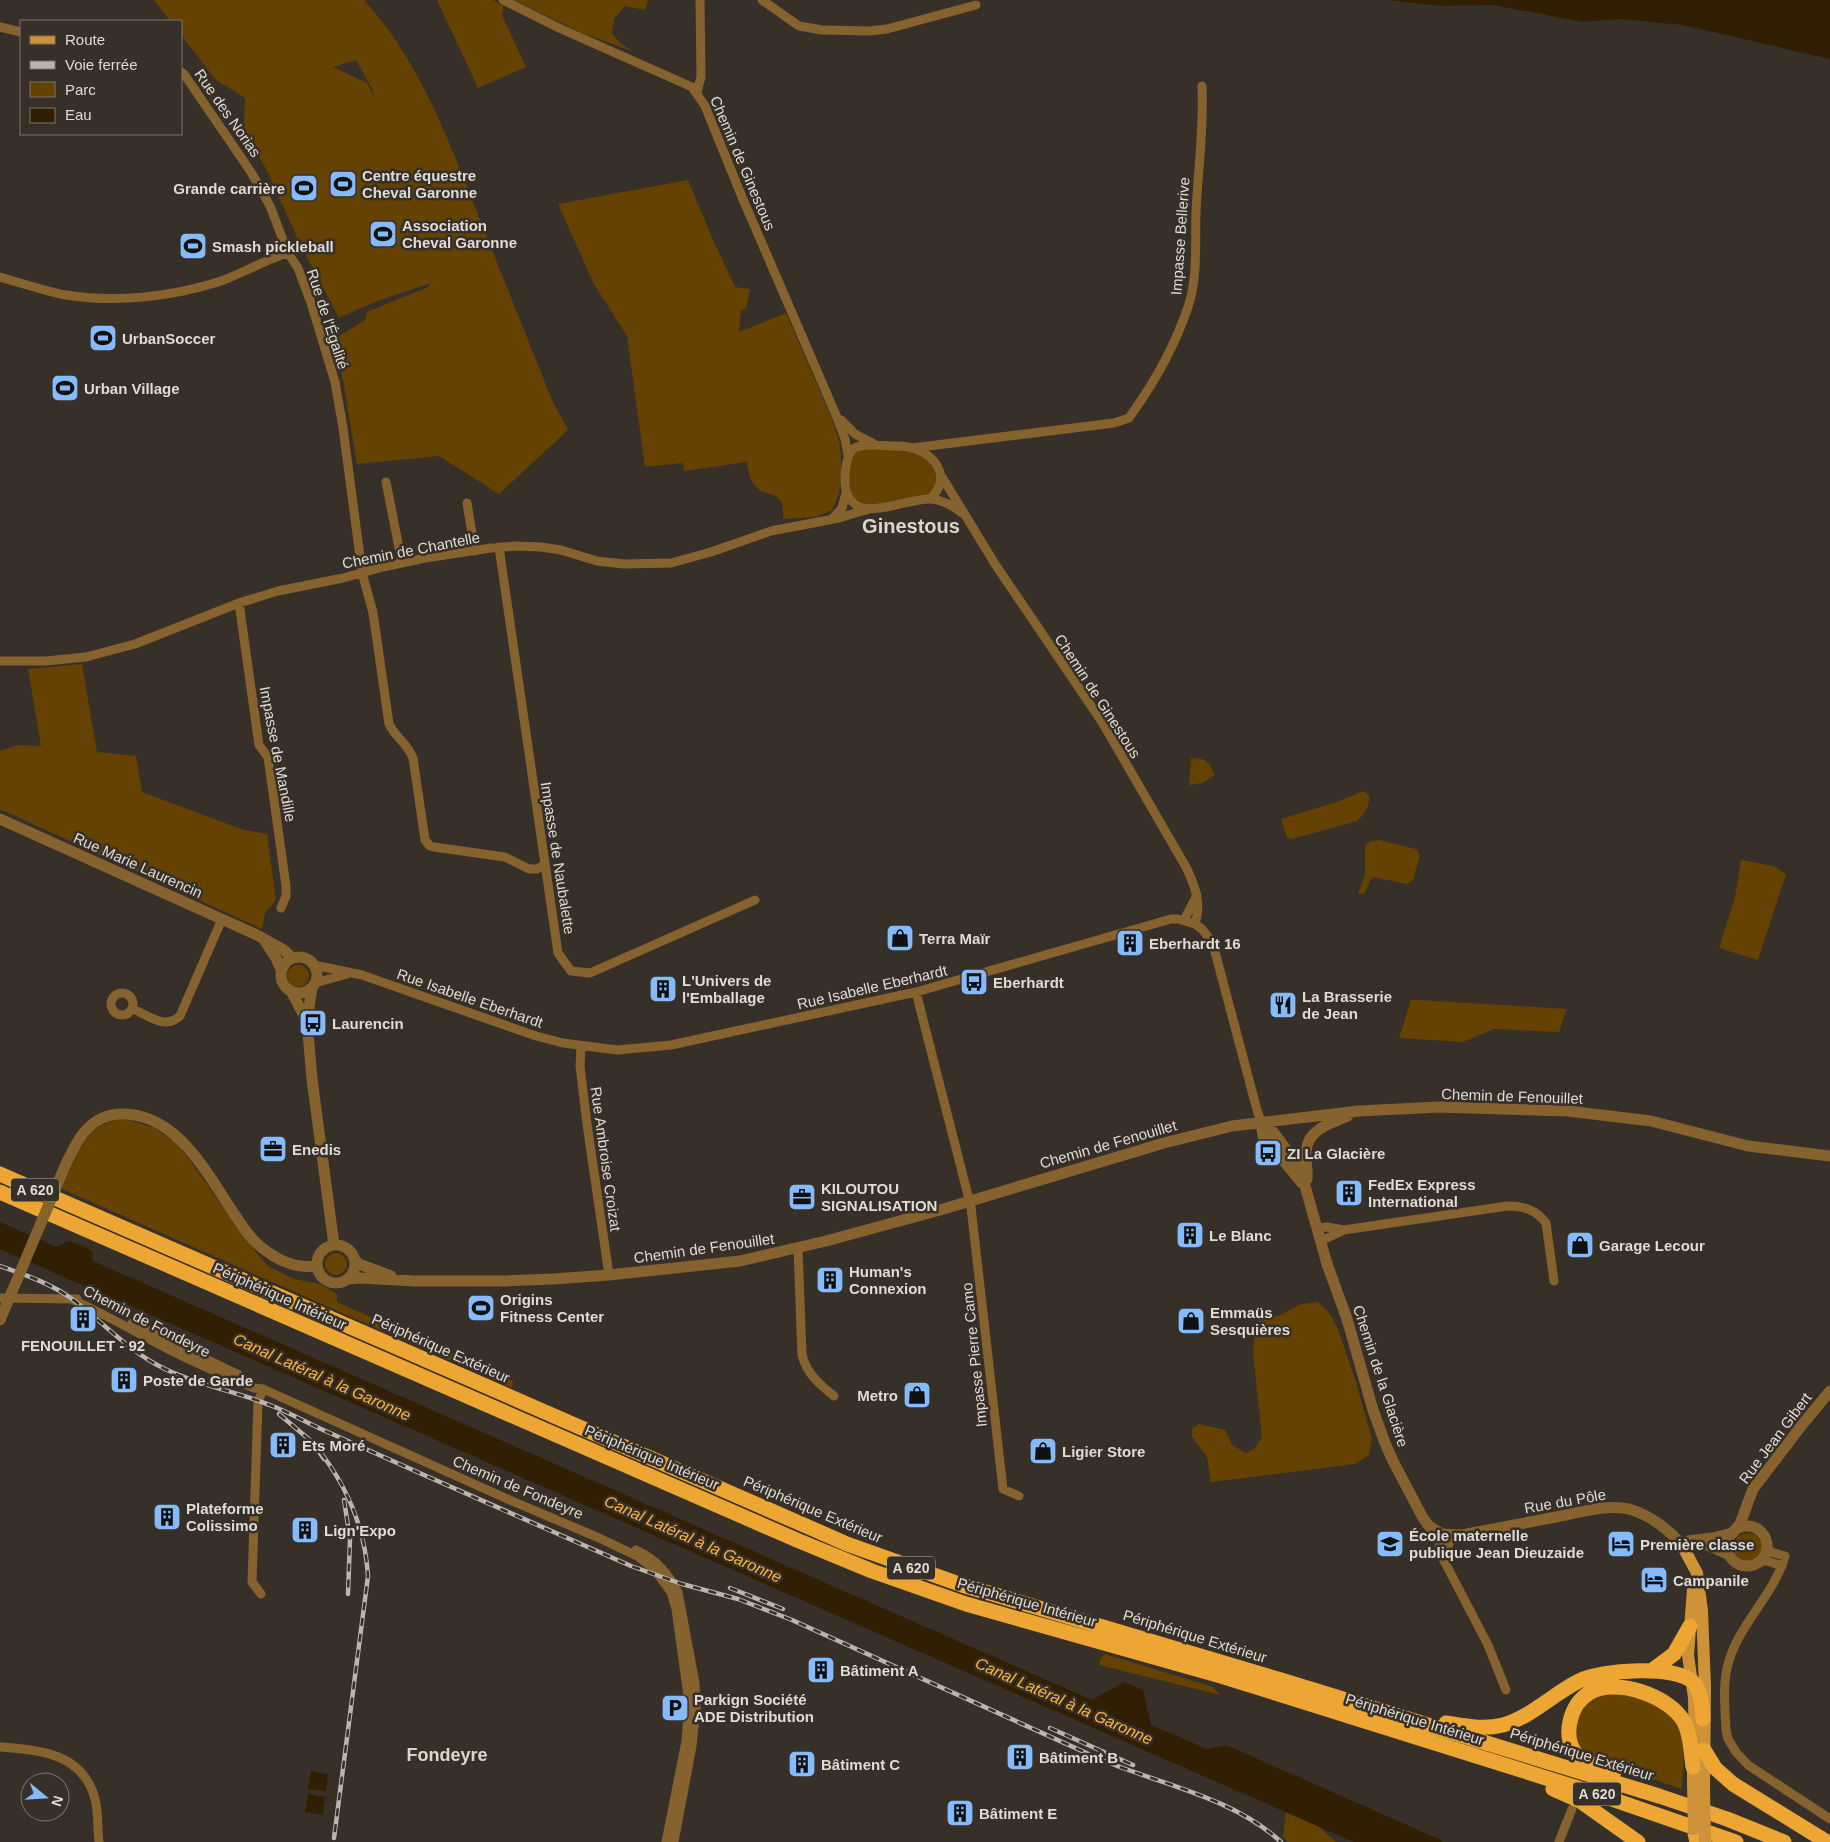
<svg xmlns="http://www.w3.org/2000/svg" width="1830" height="1842" viewBox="0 0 1830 1842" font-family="Arial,sans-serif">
	<rect width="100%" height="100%" fill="#373028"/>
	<!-- green -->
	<path fill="#654102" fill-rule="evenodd" d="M154 0H364C420 61 450 143 480 220 504 280 528 340 552 400L568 430 499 494 439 456 357 464 336 338 365 320 367 312 428 287 431 283 372 303 339 318 300 244 269 175 244 128 245 98 216 80 181 35V21H170ZM356 60 372 89 374 97 367 83 333 67Z
		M437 0H493L502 5 504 11 502 12V15L526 67 478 88Z
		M514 0H648L645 10 625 6 614 19 612 33 619 42 632 51 582 33Z
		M688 180 711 235 735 287 750 289 746 309 741 310 739 332 786 313 832 419 839 440 841 455V473L839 494 832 510 816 517 783 519C783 514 783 507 782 503 777 492 764 495 757 488 750 481 748 472 747 462L684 471 683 463 645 467 627 336 594 284 558 204Z
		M900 448C920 452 932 460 938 480L930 495C910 499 851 520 849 485 848 470 849 465 855 451L859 449Z
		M82 664 97 752 136 756 142 792 241 829 267 834 276 900 265 913 262 929 0 809V751L18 745 41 746 28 669Z
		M1191 758C1208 759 1208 761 1215 775L1203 783 1189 785Z
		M1363 791 1369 795C1370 806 1365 814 1357 821L1292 839 1287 838 1281 819 1340 801Z
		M1379 840 1416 849 1420 855 1413 880 1407 884 1373 877C1367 882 1369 889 1363 894L1358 893 1365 875V846L1371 841Z
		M1741 860 1773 866 1786 874 1758 960 1719 948 1735 897Z
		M287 976a11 11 0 1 1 22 0a11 11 0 1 1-22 0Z
		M1411 1000H1420L1567 1009 1559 1032 1494 1029 1463 1042 1399 1038Z
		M118 1120H129L154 1128 176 1142 192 1163 246 1240 268 1266 294 1279 320 1284 337 1294V1302L513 1381 512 1388 62 1189C74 1162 84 1124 118 1120Z
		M325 1264a11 11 0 1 1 22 0a11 11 0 1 1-22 0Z
		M1318 1302 1330 1314 1338 1329 1356 1382 1372 1439 1369 1455 1355 1464 1211 1482 1207 1457 1192 1437V1428L1199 1424 1225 1430 1232 1445 1246 1453 1254 1449 1262 1437 1253 1353 1255 1327 1260 1319 1278 1316 1301 1304Z
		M1734 1547a14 14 0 1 1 28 0a14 14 0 1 1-28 0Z
		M1105 1654 1213 1687 1220 1695 1099 1665 1101 1658Z
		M1616 1692C1648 1700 1684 1710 1684 1750 1684 1763 1682 1776 1682 1789L1595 1760C1589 1756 1583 1753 1579 1747 1568 1728 1580 1702 1600 1694 1605 1692 1611 1693 1616 1692Z
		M1286 1812 1318 1826 1336 1842H1288L1283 1837Z"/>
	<!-- water -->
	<path fill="#311e03" d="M1387 0H1830V59L1683 25 1620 19 1584 22 1493 5 1440 6Z
		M0 1222 56 1247 69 1241 86 1247 92 1252 93 1261 1092 1700 1124 1682 1143 1690 1151 1725 1207 1749 1226 1745 1441 1840 1442 1842H1354L0 1249Z
		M311 1771 328 1774 326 1791 308 1789Z
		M308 1794 325 1797 323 1815 305 1812Z"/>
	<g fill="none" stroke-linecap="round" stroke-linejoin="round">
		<!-- minor -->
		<path stroke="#86622e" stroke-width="9" d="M503 0 559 28 692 87 705 106 742 197 836 415 845 439 848 455
			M762 0 799 26 822 30 870 31 887 29 976 5
			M0 27 21 32
			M181 72 184 74 251 172 270 206 288 253
			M697 92 701 77 700 0
			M0 277C22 283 44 291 66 295 116 303 170 297 218 282 242 274 264 260 288 253L298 268 311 303 335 382 343 428 362 572 373 613 389 724C396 738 407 743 413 758L425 840 430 846 434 847 505 857 529 869H537L545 864
			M841 420 855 434 874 444
			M912 448 1114 423 1129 418 1133 412C1156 380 1175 345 1188 307 1198 278 1195 243 1196 212 1198 170 1204 128 1202 86
			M942 477 995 564 1102 722 1186 867C1195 886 1202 903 1195 924
			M386 482 402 563
			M930 499C952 479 937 456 913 448 907 446 900 446 894 446 883 446 862 442 853 449 845 456 843 484 847 493 848 497 852 502 856 505 874 516 911 498 931 499 944 500 955 507 965 515
			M467 503 475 551
			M833 518 842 508 846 493
			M499 547 558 953 571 971 590 973 755 900
			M239 603 259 745 268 757 286 886V896L281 908
			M0 661H46L86 657 135 644 239 603 278 591 343 578 383 567 425 558 491 548 516 546 541 547 561 550 597 561 624 564 671 563 711 552 771 531 839 518 869 509
			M1184 920 1197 895
			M314 965 362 975 536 1036 563 1043 617 1050 671 1045 916 992 1171 919H1178L1195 924 1202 929 1210 939 1214 948 1257 1110 1261 1121
			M315 983 347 974
			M916 992 971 1207 1003 1489 1019 1496
			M111 1004a11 11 0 1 1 22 0a11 11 0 1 1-22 0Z
			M133 1009C149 1016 165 1030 180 1016L222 919
			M581 1046 580 1066 587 1124 609 1275
			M1317 1228 1327 1227 1344 1230
			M1321 1241 1344 1230 1507 1206C1523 1206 1535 1209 1546 1223L1554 1281
			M798 1248 802 1355C807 1374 819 1384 834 1396
			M0 1298 77 1299
			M71 1299C105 1314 137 1333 170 1350 197 1364 226 1376 254 1388L263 1389 512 1501 597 1537 637 1556 654 1569 671 1592 676 1609 689 1703 686 1741 666 1842
			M132 1323 239 1375
			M1442 1534 1439 1547 1440 1553 1488 1645 1506 1690
			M1767 1547 1771 1552 1785 1556C1774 1595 1740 1623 1729 1661 1722 1682 1725 1708 1726 1730L1728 1739 1736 1752 1748 1765 1830 1819
			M636 1550C656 1559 668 1573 678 1592L695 1683 696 1708 692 1746 674 1842
			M1444 1560 1451 1536
			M1760 1561H1767L1782 1566
			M261 1594 252 1582 258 1402 263 1389
			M0 1747C40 1750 83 1753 95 1799 99 1813 97 1828 99 1842
			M1559 1842 1572 1809"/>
		<!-- tertiary -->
		<path stroke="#86622e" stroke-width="11" d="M0 819 257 935 284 950 292 958
			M265 941 276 958 281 970
			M281 975a18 18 0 1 1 36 0a18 18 0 1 1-36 0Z
			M312 988 307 1021 312 1079 334 1245
			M292 993 307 1021
			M1261 1121 1274 1133 1300 1168 1327 1264 1347 1319 1373 1410 1385 1443 1393 1461 1423 1518 1429 1526 1442 1534 1462 1535C1493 1529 1525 1523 1556 1517 1579 1513 1605 1504 1629 1509 1650 1515 1668 1529 1682 1545L1688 1541 1712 1538 1733 1533
			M1261 1121 1263 1136 1302 1183
			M63 1171C75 1143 89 1112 125 1114 178 1116 206 1172 233 1212 241 1224 249 1238 261 1247 277 1260 296 1269 316 1266
			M1307 1179C1308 1169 1305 1160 1306 1151 1308 1129 1331 1123 1348 1116
			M317 1264a19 19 0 1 1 38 0a19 19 0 1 1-38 0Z
			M354 1259 359 1264 391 1276
			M347 1279 360 1278 415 1281H504L553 1279 609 1275 740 1261 826 1241 940 1210 1164 1143 1232 1126 1359 1111 1439 1107 1568 1111 1651 1121 1748 1146 1830 1156
			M1727 1546a20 20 0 1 1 40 0a20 20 0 1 1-40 0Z
			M1735 1530 1740 1524 1753 1489 1802 1425 1830 1391
			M1698 1541 1730 1555"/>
		<!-- primary -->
		<path stroke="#ce9339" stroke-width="12" d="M1682 1545 1697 1573 1702 1611 1705 1687 1704 1786
			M1693 1589 1688 1655 1694 1698 1695 1754 1693 1767V1783"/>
		<!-- motorway -->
		<path stroke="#eda533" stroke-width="15" d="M0 1174 797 1522 847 1544 962 1585 1281 1680 1659 1796 1727 1819 1784 1842
			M0 1192 799 1541 872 1571 966 1604 1221 1676 1597 1794 1736 1842
			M1651 1671 1674 1654 1690 1626
			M1446 1723C1465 1726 1483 1730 1503 1725 1531 1717 1553 1694 1579 1681 1600 1670 1677 1664 1694 1683 1702 1692 1702 1708 1703 1719
			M1704 1750 1715 1768 1733 1784 1827 1842
			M1614 1772C1602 1768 1585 1764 1576 1754 1562 1736 1570 1704 1589 1693 1616 1677 1670 1696 1684 1722 1691 1735 1691 1753 1693 1767
			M1553 1789 1580 1801 1638 1842
			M1694 1829 1697 1842"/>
		<defs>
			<path id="rail" d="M0 1266C25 1275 50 1283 72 1299 103 1322 129 1352 165 1369 200 1386 239 1392 275 1407 294 1415 311 1425 330 1433 430 1478 530 1522 631 1566L682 1584 738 1599 792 1620 1102 1760C1160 1784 1234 1798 1281 1842
				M279 1414 311 1441 324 1459
				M321 1453C349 1490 365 1529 368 1576L334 1838
				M344 1500 350 1539 348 1594
				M730 1588 783 1609
				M1050 1728 1133 1765"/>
		</defs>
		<!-- rail casing -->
		<use href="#rail" stroke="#bab5af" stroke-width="4.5"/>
		<!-- rail -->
		<use href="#rail" stroke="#373028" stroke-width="2.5" stroke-dasharray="8" stroke-linecap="butt"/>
		<!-- tertiary-bridge -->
		<path stroke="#86622e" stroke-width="11" d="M0 1320 63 1171"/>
		<!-- primary-bridge -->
		<path stroke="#ce9339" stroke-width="12" d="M1693 1783 1694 1829
			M1704 1786 1705 1842"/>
	</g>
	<!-- icons -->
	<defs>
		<symbol id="stadium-square" viewBox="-11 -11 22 22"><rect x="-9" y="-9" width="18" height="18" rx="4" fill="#86bbfb" stroke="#373028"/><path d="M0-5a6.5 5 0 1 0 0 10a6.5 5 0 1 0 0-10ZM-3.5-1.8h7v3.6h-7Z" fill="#111"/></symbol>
		<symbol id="shop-square" viewBox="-11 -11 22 22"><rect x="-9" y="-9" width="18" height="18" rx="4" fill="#86bbfb" stroke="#373028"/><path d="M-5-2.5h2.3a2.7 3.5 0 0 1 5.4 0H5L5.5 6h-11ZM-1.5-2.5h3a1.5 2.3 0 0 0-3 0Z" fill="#111"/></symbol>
		<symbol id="building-square" viewBox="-11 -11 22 22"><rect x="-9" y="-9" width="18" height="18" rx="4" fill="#86bbfb" stroke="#373028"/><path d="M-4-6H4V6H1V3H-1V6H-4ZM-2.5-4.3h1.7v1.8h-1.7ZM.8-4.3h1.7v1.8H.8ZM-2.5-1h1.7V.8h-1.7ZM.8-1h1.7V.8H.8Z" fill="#111"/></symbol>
		<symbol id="bus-square" viewBox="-11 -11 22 22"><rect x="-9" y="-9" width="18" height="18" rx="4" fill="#86bbfb" stroke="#373028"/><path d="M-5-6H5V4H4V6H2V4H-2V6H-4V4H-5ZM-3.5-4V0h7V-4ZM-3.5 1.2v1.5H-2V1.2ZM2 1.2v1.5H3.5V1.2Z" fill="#111"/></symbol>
		<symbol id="restaurant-square" viewBox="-11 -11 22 22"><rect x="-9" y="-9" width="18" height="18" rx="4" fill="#86bbfb" stroke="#373028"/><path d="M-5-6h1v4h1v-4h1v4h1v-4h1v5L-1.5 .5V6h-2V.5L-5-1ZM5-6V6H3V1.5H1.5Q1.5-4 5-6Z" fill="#111"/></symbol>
		<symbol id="office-square" viewBox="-11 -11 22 22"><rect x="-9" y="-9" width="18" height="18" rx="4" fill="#86bbfb" stroke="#373028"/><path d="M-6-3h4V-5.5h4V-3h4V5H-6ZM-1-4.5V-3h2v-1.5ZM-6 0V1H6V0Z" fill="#111"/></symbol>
		<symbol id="school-square" viewBox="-11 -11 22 22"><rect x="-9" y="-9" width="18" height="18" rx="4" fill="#86bbfb" stroke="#373028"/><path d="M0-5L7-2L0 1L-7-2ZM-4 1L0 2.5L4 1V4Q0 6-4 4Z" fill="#111"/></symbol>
		<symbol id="hotel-square" viewBox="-11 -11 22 22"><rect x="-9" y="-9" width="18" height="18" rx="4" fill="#86bbfb" stroke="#373028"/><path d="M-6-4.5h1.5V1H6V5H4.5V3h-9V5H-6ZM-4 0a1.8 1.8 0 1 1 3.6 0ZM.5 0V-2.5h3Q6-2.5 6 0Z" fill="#111"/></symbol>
		<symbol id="parking-square" viewBox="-11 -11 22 22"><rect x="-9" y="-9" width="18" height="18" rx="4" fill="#86bbfb" stroke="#373028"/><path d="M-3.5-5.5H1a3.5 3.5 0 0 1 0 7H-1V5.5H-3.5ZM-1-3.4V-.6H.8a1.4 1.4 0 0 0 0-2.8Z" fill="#111"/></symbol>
	</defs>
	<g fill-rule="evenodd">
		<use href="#stadium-square" x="327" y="168" width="32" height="32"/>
		<use href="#stadium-square" x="288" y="172" width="32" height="32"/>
		<use href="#stadium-square" x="367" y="218" width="32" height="32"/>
		<use href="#stadium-square" x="177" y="230" width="32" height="32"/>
		<use href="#stadium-square" x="87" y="322" width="32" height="32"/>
		<use href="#stadium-square" x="49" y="372" width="32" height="32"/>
		<use href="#shop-square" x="884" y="922" width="32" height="32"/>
		<use href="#building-square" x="1114" y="927" width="32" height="32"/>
		<use href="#bus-square" x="958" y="966" width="32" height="32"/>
		<use href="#building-square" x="647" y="973" width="32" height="32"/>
		<use href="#restaurant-square" x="1267" y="989" width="32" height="32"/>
		<use href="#bus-square" x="297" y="1007" width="32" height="32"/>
		<use href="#office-square" x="257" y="1133" width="32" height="32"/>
		<use href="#bus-square" x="1252" y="1137" width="32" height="32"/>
		<use href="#building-square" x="1333" y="1177" width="32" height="32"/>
		<use href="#office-square" x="786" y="1181" width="32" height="32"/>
		<use href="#building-square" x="1174" y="1219" width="32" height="32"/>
		<use href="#shop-square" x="1564" y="1229" width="32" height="32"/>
		<use href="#building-square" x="814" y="1264" width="32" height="32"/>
		<use href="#stadium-square" x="465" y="1292" width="32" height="32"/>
		<use href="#building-square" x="67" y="1303" width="32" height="32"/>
		<use href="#shop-square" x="1175" y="1305" width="32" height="32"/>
		<use href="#building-square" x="108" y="1364" width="32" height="32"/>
		<use href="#shop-square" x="901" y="1379" width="32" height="32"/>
		<use href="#building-square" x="267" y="1429" width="32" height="32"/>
		<use href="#shop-square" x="1027" y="1435" width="32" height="32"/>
		<use href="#building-square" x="151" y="1501" width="32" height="32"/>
		<use href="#building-square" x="289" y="1514" width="32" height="32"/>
		<use href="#school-square" x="1374" y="1528" width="32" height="32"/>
		<use href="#hotel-square" x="1605" y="1528" width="32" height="32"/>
		<use href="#hotel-square" x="1638" y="1564" width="32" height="32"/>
		<use href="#building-square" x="805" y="1654" width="32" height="32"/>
		<use href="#parking-square" x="659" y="1692" width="32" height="32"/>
		<use href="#building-square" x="1004" y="1741" width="32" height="32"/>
		<use href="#building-square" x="786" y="1748" width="32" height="32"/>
		<use href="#building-square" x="944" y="1797" width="32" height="32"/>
	</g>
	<g text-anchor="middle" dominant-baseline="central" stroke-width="5" stroke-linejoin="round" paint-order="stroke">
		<!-- shield labels -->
		<g fill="#373028" stroke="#ada8a1" stroke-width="1">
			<rect x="11" y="1178.5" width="48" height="23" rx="4"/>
			<rect x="887" y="1556.5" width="48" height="23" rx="4"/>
			<rect x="1573" y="1782.5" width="48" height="23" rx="4"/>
		</g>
		<g font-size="14" font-weight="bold" fill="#dfdbd5">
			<text x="35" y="1190">A 620</text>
			<text x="911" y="1568">A 620</text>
			<text x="1597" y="1794">A 620</text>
		</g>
		<!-- street labels -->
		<g font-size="15" fill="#dfdbd5" stroke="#373028">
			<text transform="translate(228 113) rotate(55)">Rue des Norias</text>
			<text transform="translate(743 163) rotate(67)">Chemin de Ginestous</text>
			<text transform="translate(1180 236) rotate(-86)">Impasse Bellerive</text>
			<text transform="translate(328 319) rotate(72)">Rue de l'Égalité</text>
			<text transform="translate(411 550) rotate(-11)">Chemin de Chantelle</text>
			<text transform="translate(1098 696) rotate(57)">Chemin de Ginestous</text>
			<text transform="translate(278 754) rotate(79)">Impasse de Mandille</text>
			<text transform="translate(558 858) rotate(81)">Impasse de Naubalette</text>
			<text transform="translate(138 865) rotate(24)">Rue Marie Laurencin</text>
			<text transform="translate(872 987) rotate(-13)">Rue Isabelle Eberhardt</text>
			<text transform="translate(470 998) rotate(19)">Rue Isabelle Eberhardt</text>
			<text transform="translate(1512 1096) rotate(2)">Chemin de Fenouillet</text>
			<text transform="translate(1108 1144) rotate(-16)">Chemin de Fenouillet</text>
			<text transform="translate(606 1159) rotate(82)">Rue Ambroise Croizat</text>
			<text transform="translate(704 1248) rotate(-8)">Chemin de Fenouillet</text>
			<text transform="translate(280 1296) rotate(24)">Périphérique Intérieur</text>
			<text transform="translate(147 1321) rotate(27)">Chemin de Fondeyre</text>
			<text transform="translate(441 1348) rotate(24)">Périphérique Extérieur</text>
			<text transform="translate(974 1355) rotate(-96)">Impasse Pierre Camo</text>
			<text transform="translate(1381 1376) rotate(72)">Chemin de la Glacière</text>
			<text transform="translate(1775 1438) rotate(-53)">Rue Jean Gibert</text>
			<text transform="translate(652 1457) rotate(23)">Périphérique Intérieur</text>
			<text transform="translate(518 1487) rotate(23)">Chemin de Fondeyre</text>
			<text transform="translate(1565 1501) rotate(-10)">Rue du Pôle</text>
			<text transform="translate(813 1509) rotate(23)">Périphérique Extérieur</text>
			<text transform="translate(1027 1602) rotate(16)">Périphérique Intérieur</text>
			<text transform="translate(1195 1636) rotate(17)">Périphérique Extérieur</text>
			<text transform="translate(1415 1719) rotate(17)">Périphérique Intérieur</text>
			<text transform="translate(1582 1754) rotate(17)">Périphérique Extérieur</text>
		</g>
		<!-- poi labels -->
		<g font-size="15" font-weight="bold" fill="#dfdbd5" stroke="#373028" text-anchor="start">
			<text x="362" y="175">Centre équestre<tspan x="362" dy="17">Cheval Garonne</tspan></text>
			<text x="285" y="188" text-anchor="end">Grande carrière</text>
			<text x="402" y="225">Association<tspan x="402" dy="17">Cheval Garonne</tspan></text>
			<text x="212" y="246">Smash pickleball</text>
			<text x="122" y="338">UrbanSoccer</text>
			<text x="84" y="388">Urban Village</text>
			<text x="919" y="938">Terra Maïr</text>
			<text x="1149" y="943">Eberhardt 16</text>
			<text x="682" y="980">L'Univers de<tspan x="682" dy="17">l'Emballage</tspan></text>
			<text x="993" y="982">Eberhardt</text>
			<text x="1302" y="996">La Brasserie<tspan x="1302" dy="17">de Jean</tspan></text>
			<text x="332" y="1023">Laurencin</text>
			<text x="292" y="1149">Enedis</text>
			<text x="1287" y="1153">ZI La Glacière</text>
			<text x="1368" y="1184">FedEx Express<tspan x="1368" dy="17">International</tspan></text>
			<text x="821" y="1188">KILOUTOU<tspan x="821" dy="17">SIGNALISATION</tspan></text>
			<text x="1209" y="1235">Le Blanc</text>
			<text x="1599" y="1245">Garage Lecour</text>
			<text x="849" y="1271">Human's<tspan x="849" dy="17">Connexion</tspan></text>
			<text x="500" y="1299">Origins<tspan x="500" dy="17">Fitness Center</tspan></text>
			<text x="1210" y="1312">Emmaüs<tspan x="1210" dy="17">Sesquières</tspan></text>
			<text x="83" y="1345" text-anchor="middle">FENOUILLET - 92</text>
			<text x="143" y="1380">Poste de Garde</text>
			<text x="898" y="1395" text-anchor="end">Metro</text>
			<text x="302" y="1445">Ets Moré</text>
			<text x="1062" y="1451">Ligier Store</text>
			<text x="186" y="1508">Plateforme<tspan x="186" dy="17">Colissimo</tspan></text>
			<text x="324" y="1530">Lign'Expo</text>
			<text x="1409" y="1535">École maternelle<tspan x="1409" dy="17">publique Jean Dieuzaide</tspan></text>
			<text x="1640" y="1544">Première classe</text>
			<text x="1673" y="1580">Campanile</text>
			<text x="840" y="1670">Bâtiment A</text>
			<text x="694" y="1699">Parkign Société<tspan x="694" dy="17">ADE Distribution</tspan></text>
			<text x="1039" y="1757">Bâtiment B</text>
			<text x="821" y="1764">Bâtiment C</text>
			<text x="979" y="1813">Bâtiment E</text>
		</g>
		<!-- water labels -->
		<g font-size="16" font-style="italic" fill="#feb23a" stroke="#373028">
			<text transform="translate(322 1377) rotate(24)">Canal Latéral à la Garonne</text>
			<text transform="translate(693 1539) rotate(24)">Canal Latéral à la Garonne</text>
			<text transform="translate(1064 1701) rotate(24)">Canal Latéral à la Garonne</text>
		</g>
		<!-- quarter labels -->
		<g font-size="18" font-weight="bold" fill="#dfd6cb" stroke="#373028">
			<text x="447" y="1755">Fondeyre</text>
		</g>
		<!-- district labels -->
		<g font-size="20" font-weight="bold" fill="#dfd6cb" stroke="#373028">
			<text x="911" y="526">Ginestous</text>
		</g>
	</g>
	<!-- legend -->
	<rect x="20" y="20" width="162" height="115" fill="#373028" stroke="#7a746d"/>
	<rect x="30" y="36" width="25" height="8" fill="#ce9339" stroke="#7a746d"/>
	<text x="65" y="45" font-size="15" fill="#dfdbd5">Route</text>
	<rect x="30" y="61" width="25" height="8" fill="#bab5af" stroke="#7a746d"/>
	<text x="65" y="70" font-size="15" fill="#dfdbd5">Voie ferrée</text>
	<rect x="30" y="82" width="25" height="15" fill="#654102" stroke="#7a746d"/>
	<text x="65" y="95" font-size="15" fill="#dfdbd5">Parc</text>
	<rect x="30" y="108" width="25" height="15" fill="#311e03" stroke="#7a746d"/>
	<text x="65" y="120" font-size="15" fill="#dfdbd5">Eau</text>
	<!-- north arrow -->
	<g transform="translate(45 1797) rotate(108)"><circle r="24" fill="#373028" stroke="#7a746d"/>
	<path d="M0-4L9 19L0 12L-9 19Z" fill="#86bbfb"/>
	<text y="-8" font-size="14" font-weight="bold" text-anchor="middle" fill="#dfdbd5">N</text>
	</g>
</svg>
